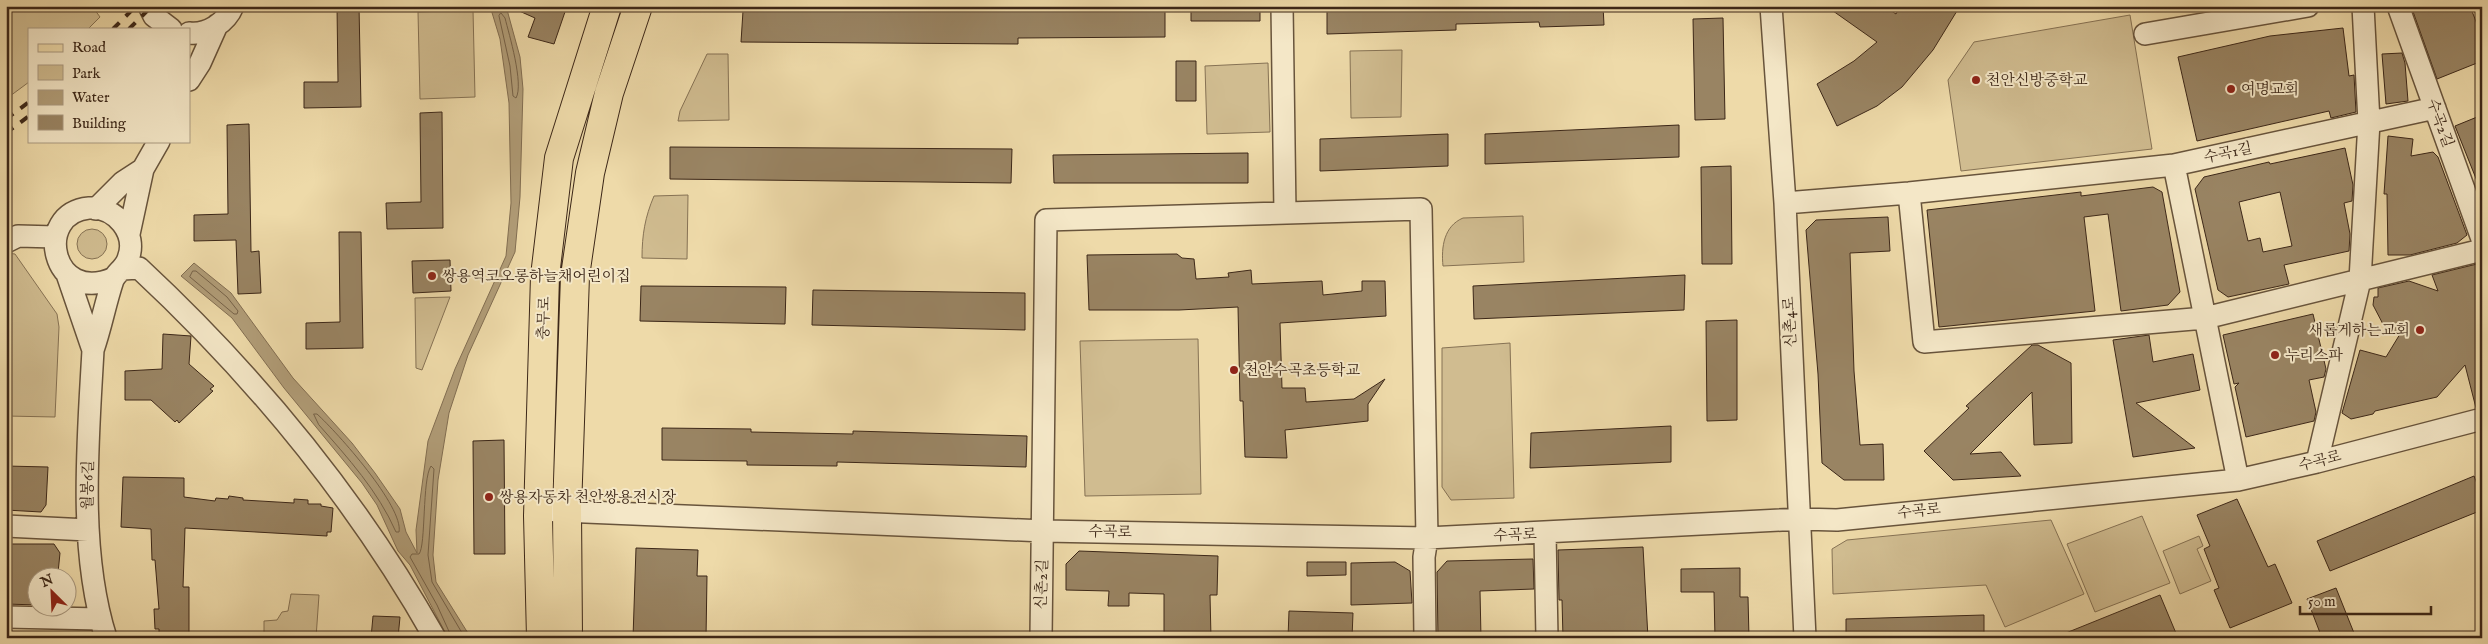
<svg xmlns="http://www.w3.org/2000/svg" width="2488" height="644" viewBox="0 0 2488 644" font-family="'IM FELL English','Noto Serif KR',serif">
	<rect width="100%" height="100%" fill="#eedaa9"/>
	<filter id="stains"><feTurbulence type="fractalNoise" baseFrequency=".004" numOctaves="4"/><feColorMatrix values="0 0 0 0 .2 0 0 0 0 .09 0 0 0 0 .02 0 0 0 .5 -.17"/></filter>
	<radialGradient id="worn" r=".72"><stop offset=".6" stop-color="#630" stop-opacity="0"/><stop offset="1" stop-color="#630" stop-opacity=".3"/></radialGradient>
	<!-- green -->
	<path fill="#d0bc90" stroke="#867254" d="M6 6H92L100 17 88 29H29V82L6 99Z
		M473 10 475 97 420 99 418 12Z
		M2130 15 2152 149 1961 171 1948 80 1974 42Z
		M1402 50 1401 117 1351 118 1350 51Z
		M707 54H728L729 120 678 121 680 111Z
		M1268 63 1270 132 1207 134 1205 66Z
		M688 195 687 259 642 258C642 235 645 217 654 196Z
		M1523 216 1524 262 1443 266C1441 247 1444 226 1463 218Z
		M77 244a15 15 0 1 1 30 0a15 15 0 1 1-30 0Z
		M6 253 15 254 57 314 59 327 55 417 6 416Z
		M450 297 422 370 416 368 415 298Z
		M1198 339 1201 494 1085 496 1080 341Z
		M1510 343 1514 498 1451 500 1442 487V348Z
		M2142 516 2170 583 2095 612 2067 544Z
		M2051 520 2084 594 2005 627 1986 585 1833 594 1832 549 1847 540Z
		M2199 536 2203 546 2197 549 2211 581 2180 594 2163 551Z
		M291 594 319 595 316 638H264V621L277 620 282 612 288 611Z"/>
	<!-- water -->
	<path fill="#b19d78" stroke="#826e52" d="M490 6H506L520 57 523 89 520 197 515 252 468 355 449 413 438 480 433 555 436 582 471 638H448L410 565 398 551 377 505 362 483 284 388 232 318 181 276 194 263 231 293 293 378 352 443 375 473 400 509 406 532 417 553 416 530 428 441 455 369 506 256 511 203 509 103 500 39Z"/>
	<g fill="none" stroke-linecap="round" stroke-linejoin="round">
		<!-- shore -->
		<path stroke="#766248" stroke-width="1" d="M501 13 505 18C509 34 524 84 516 98L513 96 510 66 499 16Z
			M193 271H196L227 297 238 311 237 314H234L190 277Z
			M314 414H317C337 432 404 507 399 532H396C378 491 348 458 319 425Z
			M452 638 437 605 410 557 412 554H419C426 546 422 479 431 466L434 469 428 555 432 582 465 638"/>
	</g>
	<!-- building -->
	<path fill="#998463" stroke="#3c2718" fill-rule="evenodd" d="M337 6H359L361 107 304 108V82H338Z
		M508 6H567L554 44 528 37 535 18Z
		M1165 6V37L1018 38V44L741 42 743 11Z
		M1191 6H1260V21H1191Z
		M1327 6H1603L1604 25 1540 27 1539 22 1456 24V30L1327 34Z
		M1826 6H1884L1896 14 1900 6H1960L1933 50 1902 87 1877 106 1837 126 1817 84 1854 61 1877 42Z
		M2411 6H2470L2482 37V61L2437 79Z
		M1723 18 1725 119 1695 120 1693 19Z
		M2343 28 2349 76 2354 75 2356 112 2331 118 2329 111 2197 141 2178 57 2270 36Z
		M2402 53 2405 63 2408 101 2386 104 2382 54Z
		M1176 61H1196V101H1176Z
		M442 112 443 228 387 229 386 203 421 202 420 113Z
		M2482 115V191H2481L2455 126Z
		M249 124 251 252 259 251 261 293 238 294 236 240 194 241V215L228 214 227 125Z
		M1679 125V157L1485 164V134Z
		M1448 134V166L1320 171V139Z
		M2388 136 2413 139 2411 156 2433 152 2438 157 2467 235 2457 243 2410 255H2388L2387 194H2384Z
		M670 147 1012 149 1011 183 670 179Z
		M2345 148 2353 185 2352 201 2344 203 2350 234 2349 251 2284 265 2289 284 2228 297 2218 290 2195 189 2204 177 2269 162 2270 164ZM2280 192 2292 246 2263 252 2260 238 2248 241 2239 202Z
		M1248 153V183H1054L1053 155Z
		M1731 166 1732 264H1702L1701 167Z
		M2153 187 2162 192 2180 292 2168 305 2121 311 2108 214 2084 217 2095 311 1939 327 1927 210 2081 192V196Z
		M1888 217 1890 251 1850 253 1854 371 1860 445 1883 444 1884 480H1844L1822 463 1818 374 1806 230 1816 220Z
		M339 232H361L363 348 306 349V323L340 322Z
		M1177 254 1182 258 1194 259 1196 279 1229 277 1228 273 1251 270 1252 284 1322 281 1323 295 1362 291V281H1385L1386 316 1280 323 1282 388H1305L1306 402 1354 399 1385 379 1368 404V421L1285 430 1287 458 1245 457 1243 401H1240L1238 307 1179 310H1089L1087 255Z
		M450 260 451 291 413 293 412 261Z
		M2481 263 2482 407 2476 408 2465 365 2437 397 2375 411 2373 414 2351 419 2342 413 2360 350 2386 357 2400 334 2385 328 2373 305 2374 297H2378V288L2409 281 2438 291 2432 275Z
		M1685 275 1684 310 1474 319 1473 286Z
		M641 286 786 287 785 324 640 321Z
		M813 290 1025 293V330L812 325Z
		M2313 314 2326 369 2324 377 2309 380 2316 412 2314 421 2246 437 2235 387 2239 383 2234 384 2223 335Z
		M1737 320V420L1707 421 1706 321Z
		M163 334 191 336 189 364 214 386 210 389 213 391 179 423 177 420 175 422 151 400H125V371L162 369Z
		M2149 335 2153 362 2193 354 2200 390 2136 403 2195 448 2133 457 2113 340Z
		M2032 345H2038L2071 363 2072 443 2034 445 2032 392 1970 454 2001 452 2021 476 1953 480 1924 451 1969 408 1966 406Z
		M1671 426V462L1530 468 1531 433Z
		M662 428 751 429V432L853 434V431L1027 436 1026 467 837 462V466L747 465V461L662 460Z
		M504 440 505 554H474L473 441Z
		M6 466 48 467 46 505 41 512 6 510Z
		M2474 476 2482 496V510L2330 571 2317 541Z
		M123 477 184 478V497L215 501 216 498 228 499 229 496 243 498V500L294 503V499L308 500V504H321V506L333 508 331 532H327V536L185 528 183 587H189V638H159V629H155L154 609H159L155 560H152L151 529 121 527Z
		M2237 499 2268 567 2275 564 2292 603 2230 628 2214 590 2219 588 2204 549 2210 546 2197 515Z
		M6 544H54L60 553 58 573 38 574V605L6 604Z
		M1643 547 1648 638H1563L1562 600H1559L1558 550Z
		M636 548 698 550 697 576H707L706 638H633Z
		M1079 551 1218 556 1217 595H1210L1211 638H1164V594L1129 593V606H1108L1109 591 1066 590V564Z
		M1533 559 1534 589 1480 591 1481 638H1438L1437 572 1447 561Z
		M1307 562H1346V575L1307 576Z
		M1395 562 1410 571 1412 603 1351 605V563Z
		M1740 568V597H1748L1749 638H1715L1714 592H1681V569Z
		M2336 588 2356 638H2322L2307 599Z
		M2160 595 2178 638H2057L2056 637Z
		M1289 611 1353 613 1352 638H1288Z
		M1984 615V638H1846V619Z
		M373 616 400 617 398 638H371Z"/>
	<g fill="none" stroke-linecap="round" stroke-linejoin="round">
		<defs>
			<path id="minor" d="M149 6 154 16 171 29
				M1282 6 1285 213
				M1771 6 1785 203 1805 638
				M2398 6 2482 239
				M189 33C207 35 226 23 233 6
				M2145 34 2308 6
				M189 80 200 63 217 25
				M2174 165 2238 480
				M1909 193 1924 342 2205 318 2482 250
				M1785 203 1909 193 2174 165 2435 108
				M96 209 123 182 143 169
				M129 234 143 169 159 141
				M6 242 18 236 56 237
				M123 269 139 268C255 376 357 500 435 638
				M67 274 93 350
				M2317 462 2360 280 2369 122 2363 6
				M538 510 1044 531 1427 538 1800 519 1837 520 2238 480 2317 462 2482 419
				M6 526 88 530
				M1545 533 1547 638
				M6 617 100 619
				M106 638C78 550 88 441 93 350 101 327 105 304 113 280 116 273 125 268 128 259 138 234 116 206 89 208 33 213 51 306 114 278
				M1041 638 1046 220 1421 209 1427 538 1424 557 1425 638"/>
			<path id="major" d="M541 638 538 516 545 276 559 158 607 6
				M568 638 567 509 575 276 590 173 609 93 638 6"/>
		</defs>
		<!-- minor casing -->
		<use href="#minor" stroke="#68543c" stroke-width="24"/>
		<!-- major casing -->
		<use href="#major" stroke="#3c2718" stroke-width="30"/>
		<!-- minor -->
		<use href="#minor" stroke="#f4e7c7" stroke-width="21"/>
		<!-- major -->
		<use href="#major" stroke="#eedaa9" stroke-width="28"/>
		<!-- rail -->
		<path stroke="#3c2718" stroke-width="4" stroke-dasharray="9 9" stroke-linecap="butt" d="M113 29 136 6
			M129 29 152 6
			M6 119 29 102
			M6 133 29 116"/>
	</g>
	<!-- markers -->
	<g fill="#8f2418" stroke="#f4e7c7" stroke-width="2">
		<circle cx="1976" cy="80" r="5"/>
		<circle cx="2231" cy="89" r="5"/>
		<circle cx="432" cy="276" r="5"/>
		<circle cx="2420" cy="330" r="5"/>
		<circle cx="2275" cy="355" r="5"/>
		<circle cx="1234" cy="370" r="5"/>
		<circle cx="489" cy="497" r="5"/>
	</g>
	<g text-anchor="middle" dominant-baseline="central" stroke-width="4" stroke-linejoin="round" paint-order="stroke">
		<!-- poi labels -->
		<g font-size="15" fill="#3c2718" stroke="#f4e7c7" text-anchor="start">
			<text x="1986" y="80">천안신방중학교</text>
			<text x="2241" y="89">여명교회</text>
			<text x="442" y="276">쌍용역코오롱하늘채어린이집</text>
			<text x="2410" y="330" text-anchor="end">새롭게하는교회</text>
			<text x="2285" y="355">누리스파</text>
			<text x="1244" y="370">천안수곡초등학교</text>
			<text x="499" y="497">쌍용자동차 천안쌍용전시장</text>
		</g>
		<!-- street labels -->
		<g font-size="15" fill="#3c2718" stroke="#f4e7c7">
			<text transform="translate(2440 123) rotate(70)">수곡2길</text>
			<text transform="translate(2228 153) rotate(-12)">수곡1길</text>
			<text transform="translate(544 318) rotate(-88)">충무로</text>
			<text transform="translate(1790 322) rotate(-93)">신촌4로</text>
			<text transform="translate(2320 461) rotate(-14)">수곡로</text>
			<text transform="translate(88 485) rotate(-89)">월봉6길</text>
			<text transform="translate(1919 511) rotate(-6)">수곡로</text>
			<text transform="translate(1110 532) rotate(1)">수곡로</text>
			<text transform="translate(1515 535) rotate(-2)">수곡로</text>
			<text transform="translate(1042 584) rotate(-88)">신촌2길</text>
		</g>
	</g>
	<!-- margin -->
	<rect width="2488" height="644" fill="none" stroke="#eedaa9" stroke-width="25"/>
	<rect x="8" y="8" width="2473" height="629" fill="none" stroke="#3c2718" stroke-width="2.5"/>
	<rect x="12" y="12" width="2463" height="619" fill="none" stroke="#3c2718"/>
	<!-- legend -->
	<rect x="28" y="28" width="162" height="115" fill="#f4e7c7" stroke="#aa9a81"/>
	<rect x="38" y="44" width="25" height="8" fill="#eedaa9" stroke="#aa9a81"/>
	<text x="72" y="52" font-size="15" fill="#3c2718">Road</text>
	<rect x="38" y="65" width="25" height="15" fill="#d0bc90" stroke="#aa9a81"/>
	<text x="72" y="78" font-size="15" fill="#3c2718">Park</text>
	<rect x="38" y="90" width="25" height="15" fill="#b19d78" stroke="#aa9a81"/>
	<text x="72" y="102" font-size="15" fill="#3c2718">Water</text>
	<rect x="38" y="115" width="25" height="15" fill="#998463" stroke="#aa9a81"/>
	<text x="72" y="128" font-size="15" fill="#3c2718">Building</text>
	<!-- north arrow -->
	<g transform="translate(52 592) rotate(336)"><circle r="24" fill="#f4e7c7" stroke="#aa9a81"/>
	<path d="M0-4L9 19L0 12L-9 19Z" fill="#8f2418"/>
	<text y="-8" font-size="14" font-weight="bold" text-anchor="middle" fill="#3c2718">N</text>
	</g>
	<!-- scale -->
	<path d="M2300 606v8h131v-8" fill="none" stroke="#3c2718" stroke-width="2.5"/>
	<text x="2308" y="606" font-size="15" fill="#3c2718" stroke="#f4e7c7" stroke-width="4" paint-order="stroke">50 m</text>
	<rect width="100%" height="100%" filter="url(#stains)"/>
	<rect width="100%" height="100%" fill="url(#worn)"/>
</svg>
